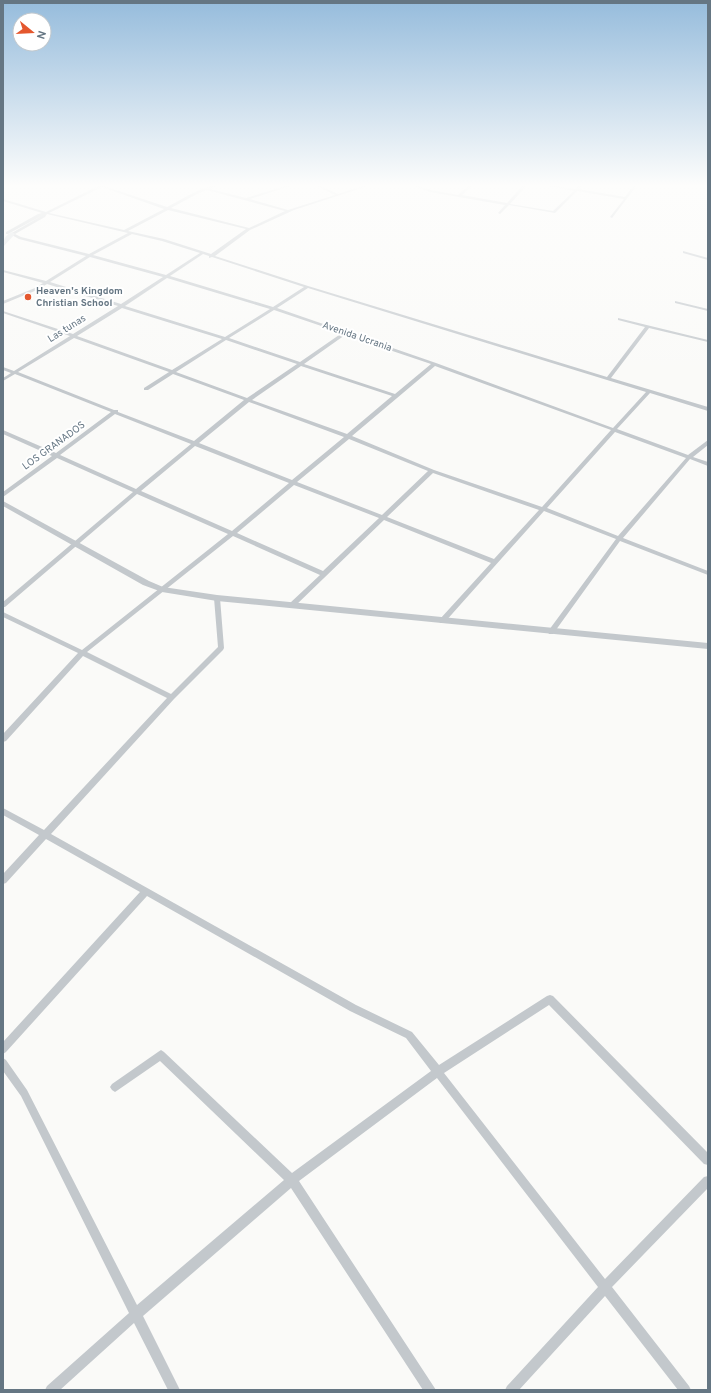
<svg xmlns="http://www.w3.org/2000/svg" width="711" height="1393" viewBox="0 0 711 1393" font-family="Overpass,sans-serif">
	<rect width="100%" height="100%" fill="#fafaf8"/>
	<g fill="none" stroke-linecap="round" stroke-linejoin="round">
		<!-- minor -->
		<path fill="#c3c8cc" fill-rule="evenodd" d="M94 184H104V186L167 207C181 200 207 183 222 184L210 189 246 198 292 184H297L250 199 288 210 335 195 313 184H317L338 194 369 184H374L294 210 250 230 215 256 308 286 607 377 645 327 618 320V318L708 340V342L649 328 611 378 708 407V411L650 393 617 429 688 455 708 440V445L693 457 708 462V466L690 459 623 538 708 571V575L620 541 553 634H549L548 632 549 630 616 539 544 511 444 623H440L439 621 440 619 491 563 384 520 294 607H290L289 605 290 603 320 575 233 536 87 652 171 694 218 647 214 598 217 596 220 598 224 648 223 650 174 699 51 834 356 1005 412 1032 439 1065 547 996 550 995 553 996 708 1153V1165L704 1164 549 1005 444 1073 605 1279 704 1177 708 1176V1188L612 1287 689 1386 691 1390H678L605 1296 519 1390H505L507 1386 598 1287 437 1078 299 1181 436 1390H423L291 1188 143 1316 180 1390H168L134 1323 60 1390H45L47 1386 129 1313 21 1096 3 1071V1058L6 1060 27 1090 137 1305 284 1180 160 1061 118 1090 115 1092 112 1090 110 1087 112 1084 158 1052 161 1050 164 1052 292 1173 431 1071 406 1038 350 1011 147 896 6 1052 3 1054V1042L140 892 46 839 6 883 3 884V874L39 835 3 815V808L44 830 167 698 83 656 6 741 3 742V734L78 653 3 617V612L82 650 228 534 137 494 5 607H3V602L133 492 57 458 3 497V492L52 456 3 434V430L56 453 111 412 15 374 3 381V378L11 373 3 370V367L14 371 70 336 3 313V311L73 334 118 306 47 284 37 290 3 304V301L35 288 43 283 3 272V270L46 281 86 256 19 239 10 234 43 215 8 234H6V232L38 214 42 213 3 201V199L46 212 98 186ZM102 187 164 209 124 230 49 213ZM207 190 285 211 249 228 171 208 197 194ZM168 210 246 229 211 254 164 239 128 231ZM47 214 128 233 89 254 21 237 15 234 45 217ZM132 234 162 241 200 253 166 275 93 255ZM203 254 209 256V258L212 257 304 287 273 307 170 276ZM90 257 163 277 121 304 50 282ZM167 278 270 309 225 337 125 306ZM308 288 646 392 613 428 436 363 277 308ZM122 308 222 339 172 370 77 336ZM274 310 342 333 300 362 229 338ZM345 335 431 364 395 394 304 364ZM74 338 169 372 144 388V390H148L173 374 244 400 194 441 118 412V410H114L18 372ZM226 340 297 364 247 398 176 372ZM301 366 392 396 347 434 252 400ZM435 366 611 430 542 507 434 470 352 436ZM249 402 344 437 292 480 199 443ZM115 414 191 444 136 489 60 455ZM615 432 686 458 618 536 547 508ZM349 439 428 471 382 515 297 482ZM195 446 289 483 232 531 141 491ZM433 473 539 510 494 559 387 517ZM294 485 379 518 323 571 237 533Z
			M408 184H413L431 190 458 195 470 184H474L462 195 507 203 524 184H528L510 204 553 211 574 191 538 184H546L575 189 580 184H584L579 189 625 197 634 184H638L612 218 610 217 624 199 577 191 555 213 509 205 500 214 498 213 505 205 430 192Z
			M683 251 708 258V260L683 253Z
			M675 301 708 309V311L675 303Z"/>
		<!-- tertiary -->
		<path fill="#c3c8cc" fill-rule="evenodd" d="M3 501 149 581 163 587 217 595 708 643V649L217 601 162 592 143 585 3 506Z"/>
		<!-- secondary -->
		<path fill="#d6dbdf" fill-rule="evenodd" d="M12 232 15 234 3 247C3 240 5 235 12 232Z"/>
	</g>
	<!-- sky -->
	<linearGradient id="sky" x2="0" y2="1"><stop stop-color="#96bcdc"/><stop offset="0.49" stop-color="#fdfdfc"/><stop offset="1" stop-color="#fdfdfc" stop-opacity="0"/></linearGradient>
	<rect width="711" height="379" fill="url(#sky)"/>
	<!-- markers -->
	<circle fill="#e4572e" stroke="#fff" stroke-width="1.5" cx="28" cy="297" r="4"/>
	<g text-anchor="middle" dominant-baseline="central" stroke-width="4" stroke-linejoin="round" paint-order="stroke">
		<!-- far-poi labels -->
		<g font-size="10" font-weight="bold" fill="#657683" stroke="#fff" text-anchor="start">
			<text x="36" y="291">Heaven's Kingdom<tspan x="36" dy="12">Christian School</tspan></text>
		</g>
		<!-- far-street labels -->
		<g font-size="10" fill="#657683" stroke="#fff">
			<text transform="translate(67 329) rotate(-32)">Las tunas</text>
			<text transform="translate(357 337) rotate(19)">Avenida Ucrania</text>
			<text transform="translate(54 446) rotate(-36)">LOS GRANADOS</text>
		</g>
	</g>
	<!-- border -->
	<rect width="711" height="1393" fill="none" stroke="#657683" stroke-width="8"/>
	<!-- north arrow -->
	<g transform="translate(32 32) rotate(108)"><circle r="19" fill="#ffffff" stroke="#c1c8cd"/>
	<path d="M0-3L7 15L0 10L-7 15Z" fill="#e4572e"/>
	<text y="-6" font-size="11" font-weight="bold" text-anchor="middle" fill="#657683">N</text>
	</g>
</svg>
